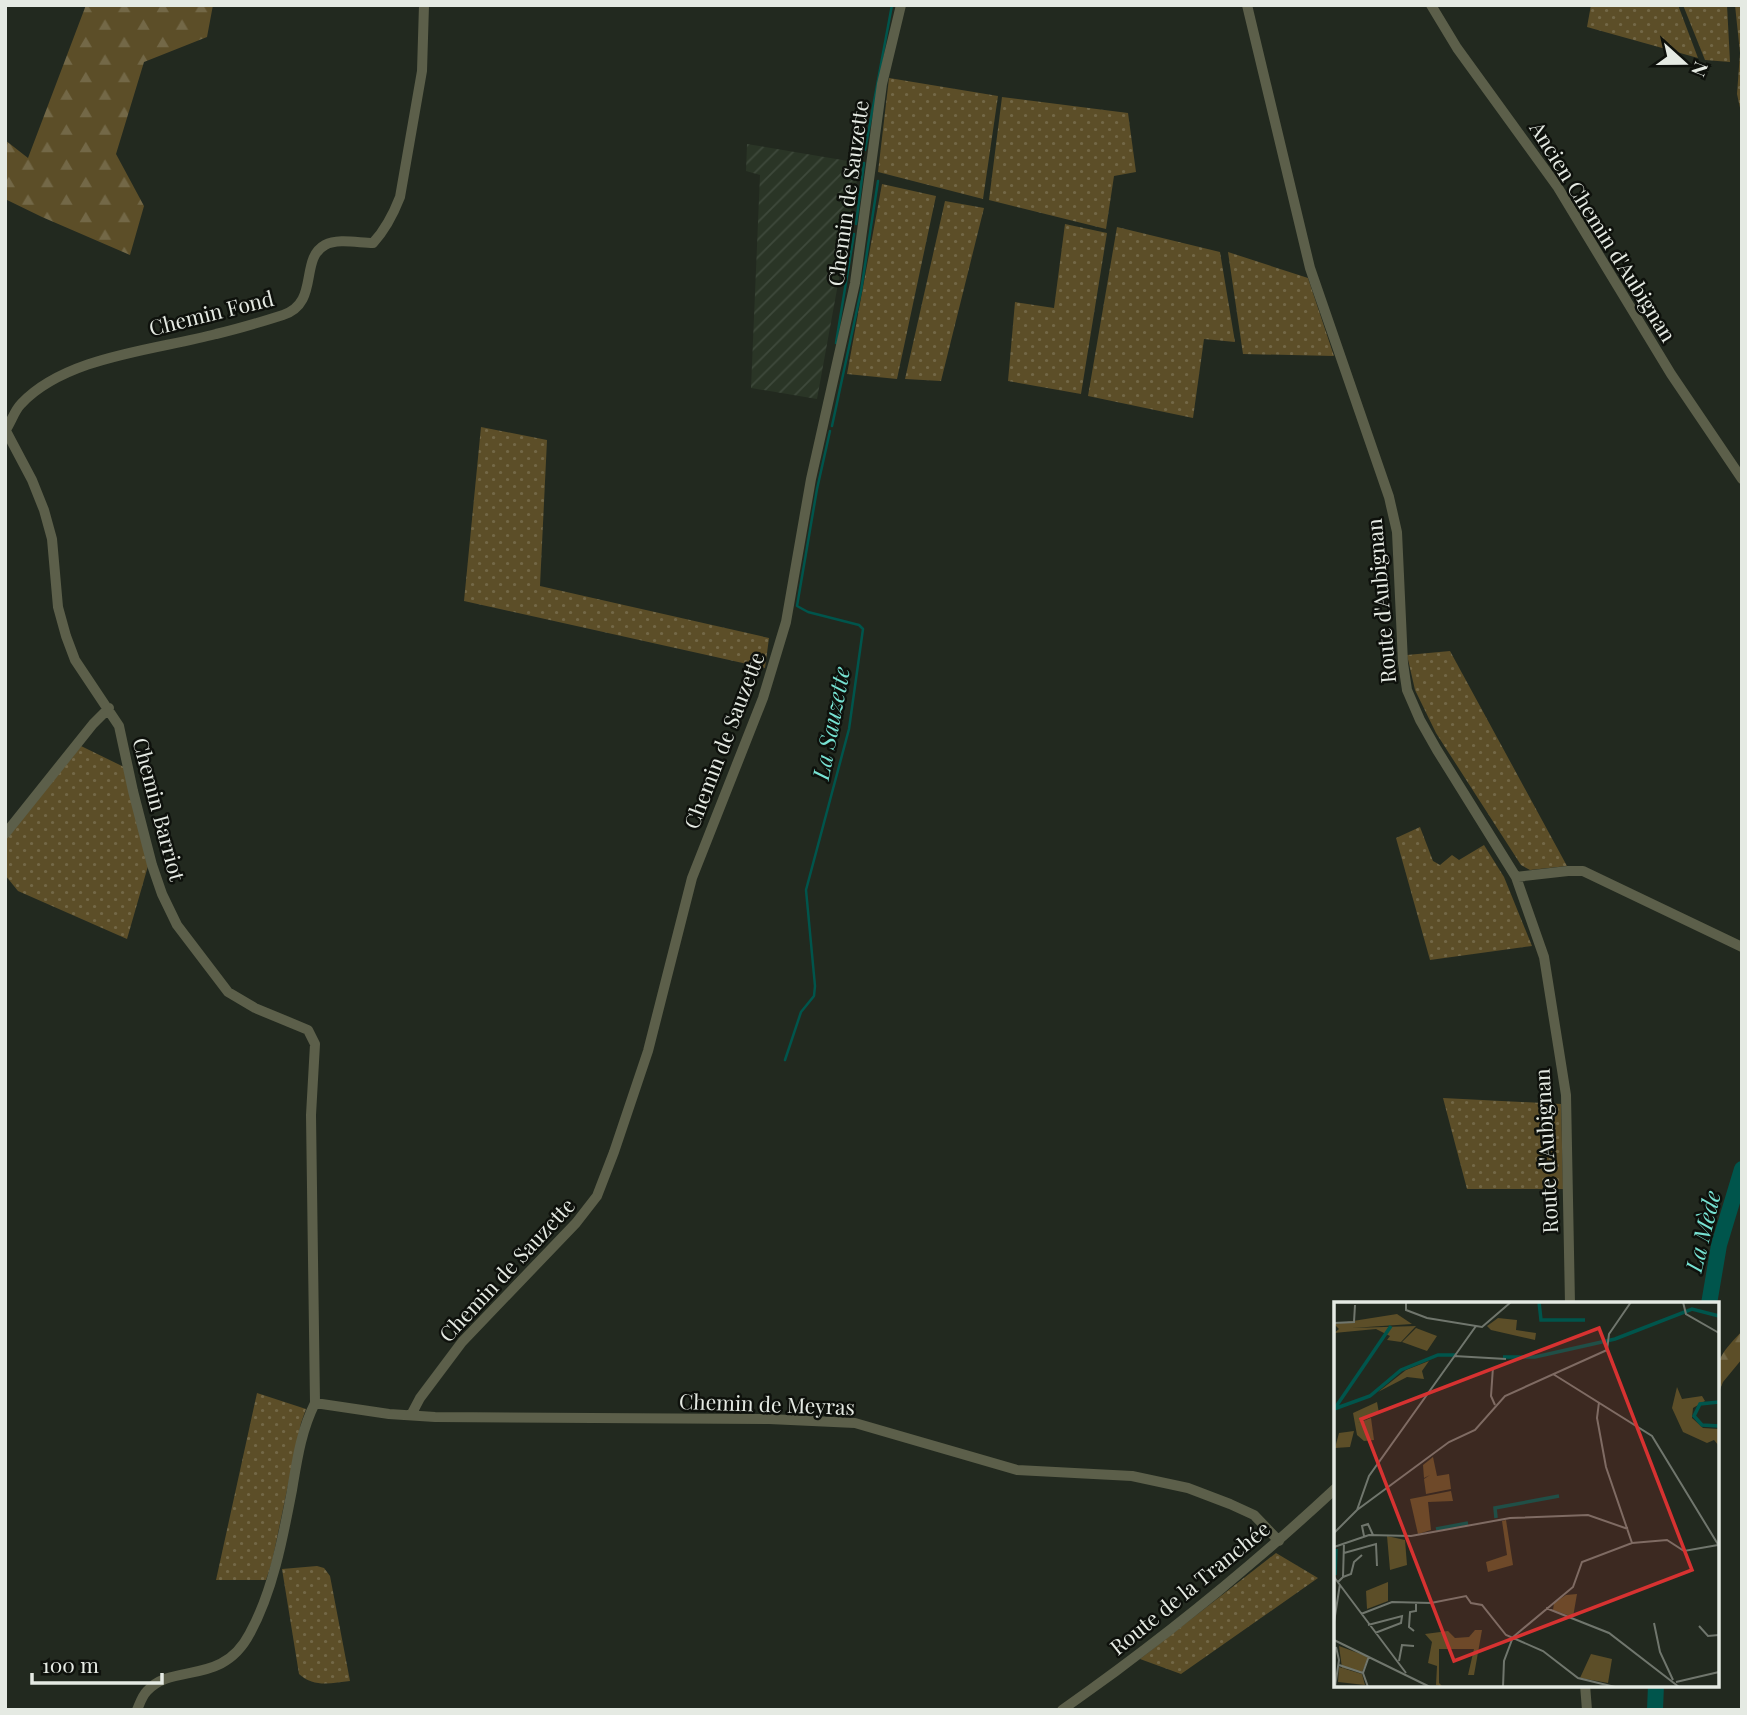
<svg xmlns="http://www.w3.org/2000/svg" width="1747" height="1715" viewBox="0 0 1747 1715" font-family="'Playfair Display',serif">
	<defs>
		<pattern id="industrial-furrows" width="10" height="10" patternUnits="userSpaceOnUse" patternTransform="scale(1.75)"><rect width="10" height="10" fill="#2a3526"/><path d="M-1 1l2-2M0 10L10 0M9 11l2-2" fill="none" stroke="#3e493b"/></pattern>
		<pattern id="grass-dots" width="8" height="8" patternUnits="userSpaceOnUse" patternTransform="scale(1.75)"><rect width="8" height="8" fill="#5c4e28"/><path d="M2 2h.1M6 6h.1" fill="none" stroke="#736847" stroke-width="1.8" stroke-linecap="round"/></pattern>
		<pattern id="forest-firs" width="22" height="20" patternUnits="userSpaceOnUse" patternTransform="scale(1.75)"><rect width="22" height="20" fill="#5c4e28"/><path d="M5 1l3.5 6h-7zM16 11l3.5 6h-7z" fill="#736847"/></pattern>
	</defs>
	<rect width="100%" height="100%" fill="#22291f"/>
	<!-- industrial -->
	<path fill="url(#industrial-furrows)" d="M747 144 860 163 817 399 751 388 760 175 746 171Z"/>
	<!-- grass -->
	<path fill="url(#grass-dots)" d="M1591 5H1678L1698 58 1587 27Z
		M1683 5H1727L1730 62 1705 60Z
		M1735 5H1742V117L1737 94 1740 53Z
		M889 78 998 96 983 199 878 172Z
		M1002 97 1128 113 1136 172 1114 176 1106 229 989 200Z
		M882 184 936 196 897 379 847 374Z
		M945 201 984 208 941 381 905 379Z
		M1065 224 1107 233 1081 394 1008 381 1015 302 1054 308Z
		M1117 227 1220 252 1235 342 1204 339 1193 418 1088 396Z
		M1228 252 1308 278 1334 356 1243 354Z
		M481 427 547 440 540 586 769 638 765 668 464 601Z
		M1450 651 1567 866 1530 870 1521 865 1436 733 1415 690 1407 655Z
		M81 746 124 767 148 866 127 939 18 891 5 875V839Z
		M1420 827 1433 861 1440 865 1452 855 1459 860 1484 845 1504 877 1532 946 1430 960 1396 838Z
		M1443 1098 1561 1104 1563 1189H1467Z
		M257 1393 306 1409 301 1423 272 1562 266 1580H216Z
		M1276 1553 1318 1578 1181 1674 1140 1659Z
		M317 1566 324 1568 330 1576 350 1681C332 1683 314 1688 299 1674L282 1569Z"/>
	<!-- forest -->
	<path fill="url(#forest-firs)" d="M86 5H213L207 37 144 62 116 154 144 206 130 255 42 217 5 199V140L28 158Z
		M1742 1331V1359L1723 1382 1718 1394C1715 1359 1719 1356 1742 1331Z"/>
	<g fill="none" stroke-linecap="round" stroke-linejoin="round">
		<!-- stream -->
		<path stroke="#00554c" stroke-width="2.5" d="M865 150 892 5
			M856 224 864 163
			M836 343 854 234
			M832 426 861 291 878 181
			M785 1060 801 1012 814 996 815 986 806 890 849 729 863 629 859 625 808 612 797 606 817 489 830 431"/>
		<!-- river -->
		<path stroke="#00554c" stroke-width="16" d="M1709 1304 1719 1245 1742 1169
			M1655 1710 1656 1685"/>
		<!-- minor -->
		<path stroke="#5c5f4a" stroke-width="10" d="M1247 5 1310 268 1389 497 1397 532 1403 663 1407 690 1420 720 1437 750 1516 877 1544 957 1566 1095 1570 1304
			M1431 5 1457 48 1557 186 1671 374 1742 479
			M5 429 32 480 44 510 52 539 58 607 66 636 75 660 119 726 133 791 152 865 162 894 177 925 228 992 255 1008 308 1030 315 1044 311 1115 315 1403C301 1431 297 1460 292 1490 283 1537 273 1591 250 1633 222 1687 173 1662 147 1691 142 1696 140 1703 137 1710
			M5 431C11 423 14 411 21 404 66 356 156 350 216 334 238 329 261 322 283 315 320 303 299 259 325 245 338 238 359 243 373 243 386 229 393 215 400 197L422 71 424 5
			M5 834 93 724 109 708
			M1516 877 1568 871H1583L1742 947
			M315 1403 389 1414 435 1417 769 1419 855 1423 1017 1470 1132 1476 1188 1488 1230 1504 1254 1515 1279 1541
			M411 1415 420 1398 462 1342 576 1223 597 1196 614 1152 648 1051 692 878 763 698 786 622 811 479 855 283 882 84 901 5
			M1585 1685 1587 1710
			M1062 1710C1159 1642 1249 1569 1336 1488"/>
	</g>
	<g text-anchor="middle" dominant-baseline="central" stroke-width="5" stroke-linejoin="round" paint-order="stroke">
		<!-- street labels -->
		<g font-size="21" fill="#e5eae3" stroke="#0e110c">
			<text transform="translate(847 193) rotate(-82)">Chemin de Sauzette</text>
			<text transform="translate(1604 231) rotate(58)">Ancien Chemin d'Aubignan</text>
			<text transform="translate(211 312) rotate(-14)">Chemin Fond</text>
			<text transform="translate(1380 601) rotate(-95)">Route d'Aubignan</text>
			<text transform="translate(723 740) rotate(-69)">Chemin de Sauzette</text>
			<text transform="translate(160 809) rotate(75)">Chemin Barriot</text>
			<text transform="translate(1545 1151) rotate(-93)">Route d'Aubignan</text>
			<text transform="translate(506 1269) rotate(-47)">Chemin de Sauzette</text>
			<text transform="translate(767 1403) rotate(2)">Chemin de Meyras</text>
			<text transform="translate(1189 1587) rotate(-39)">Route de la Tranchée</text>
		</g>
		<!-- water labels -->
		<g font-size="23" font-style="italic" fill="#77e3d3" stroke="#0e110c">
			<text transform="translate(830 723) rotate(-79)">La Sauzette</text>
			<text transform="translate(1702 1231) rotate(-76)">La Mède</text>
		</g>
	</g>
	<!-- overview -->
	<g transform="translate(1334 1302)">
		<rect width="385" height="385" fill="#22291f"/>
		<path d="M164 16 183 18 182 28 202 31 201 38 157 28 153 24ZM82 26 103 34 93 49 68 40ZM43 100 45 111 24 121 37 116 40 138 30 139 23 133 19 111ZM20 129 16 145 1 146 5 131ZM99 155 103 174 115 172 117 187 92 192 90 177 96 173 90 176 89 163ZM117 189 119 199 94 200 97 228 84 232 76 197ZM172 218 179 263 154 270 152 260 173 253 168 219ZM54 280V299L33 307 32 289ZM243 292 239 315 219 308 220 301 232 293ZM257 352 278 357 274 381 246 376ZM5 365 28 372 31 383 4 380Z" fill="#5c4e28"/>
		<path d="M63 12 78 22 18 26 82 24 67 40 53 38 56 34 42 27 0 31 5 27 0 22ZM95 59 88 69 90 77 73 75 44 90 72 68ZM343 85 348 97 368 94 371 99 359 106 358 116 369 126 385 127V144L380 138 373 141 349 130 338 106ZM141 328H148L140 373H134L140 347H105V381L109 385 102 383 103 364 94 361 98 340 91 332 114 329 121 336 135 335ZM5 344 35 355 28 370 8 366Z" fill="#5c4e28"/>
		<path d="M53 234 71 238 73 263 56 268Z" fill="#5c4e28"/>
		<path fill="none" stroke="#00554c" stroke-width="3.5" d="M205 0 207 18H251M169 55H201L281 37 358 7 385 14M385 100 366 102 360 114 368 123 385 124M1 106 57 24M0 107 36 94 67 68 104 53H122M162 216 161 206 225 194M102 227 134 221M1 273 2 247"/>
		<path fill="none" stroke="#70766d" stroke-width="2" d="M72 0V8L93 16 148 25 177 0M349 0 352 12 385 31V69M0 21 20 20 21 3M120 54 172 57M159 65 157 94 161 103M219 72 318 134 385 244M265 100 263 116 272 165 298 241M23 208 35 174 142 24M0 231 23 208 115 140 141 128 171 94 273 48 275 32 297 0M30 234 28 224 34 222 39 233M0 245 35 233 77 234 176 216 254 213 294 227M10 251 42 242 43 264M0 275 72 371M9 275 17 272 20 260 28 253M4 280 9 275 10 241M212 306 275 331 345 385M27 312 58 300 97 301 132 294 137 301 148 303 172 333 209 349 244 376 281 385M0 320 6 282M320 321 326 350 339 378M34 323 68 314 67 321 41 331M365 324 374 334 385 333M80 329 75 325 76 310 82 309V300M0 338 96 385M65 359 68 343 80 344M5 363 29 371M342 380 385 370M1 385 5 358 2 345M34 385 29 371 35 354M169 385 170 359 179 335 239 285 248 260 298 241 333 238 350 249 384 243"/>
		<path fill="#d73231" fill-opacity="0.15" stroke="#d73231" stroke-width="3.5" d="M265 26 358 268 120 359 27 117Z"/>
		<rect width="385" height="385" fill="none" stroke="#e5eae3" stroke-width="3.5"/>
	</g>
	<!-- border -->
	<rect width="1747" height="1715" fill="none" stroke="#e5eae3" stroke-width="14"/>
	<!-- north arrow -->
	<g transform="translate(1684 63) rotate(111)" stroke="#0e110c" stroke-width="5" paint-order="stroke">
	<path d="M0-5L12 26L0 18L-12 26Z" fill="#e5eae3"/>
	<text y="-10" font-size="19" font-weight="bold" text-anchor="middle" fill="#e5eae3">N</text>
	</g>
	<!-- scale -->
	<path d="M32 1673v10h130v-10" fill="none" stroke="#e5eae3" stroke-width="3.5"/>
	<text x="42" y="1673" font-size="21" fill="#e5eae3" stroke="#0e110c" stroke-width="5" paint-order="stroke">100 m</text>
</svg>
